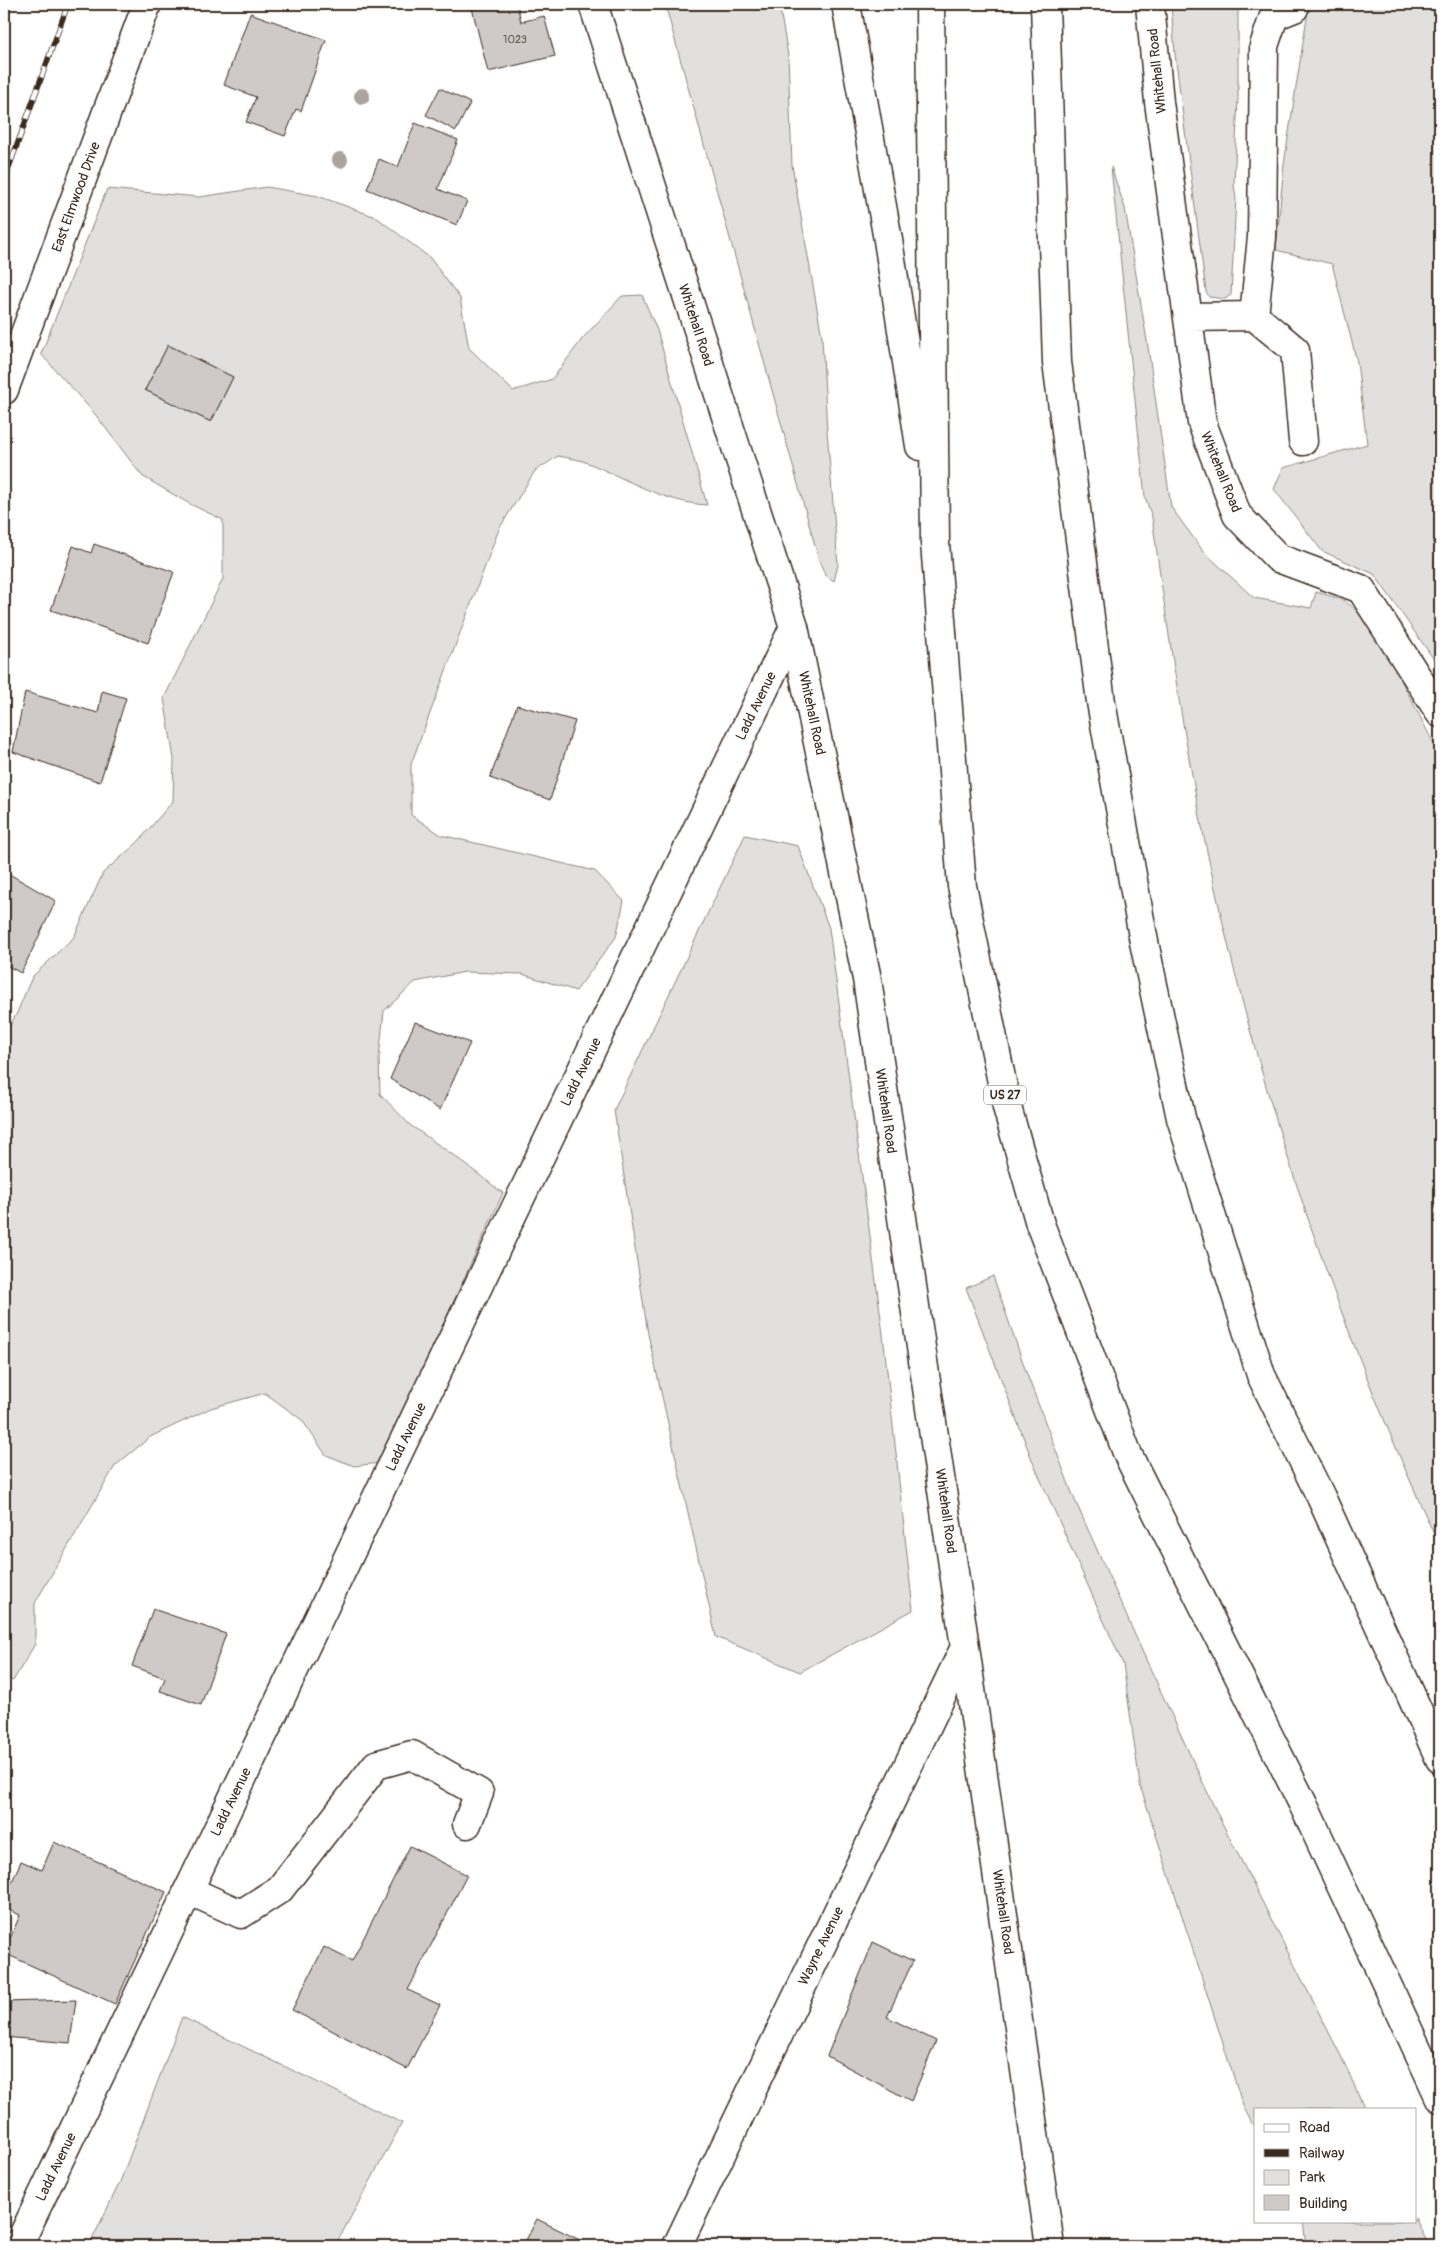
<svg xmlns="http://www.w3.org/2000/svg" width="1444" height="2250" viewBox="0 0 1444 2250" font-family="Pangolin,sans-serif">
	<rect width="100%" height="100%" fill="#fff"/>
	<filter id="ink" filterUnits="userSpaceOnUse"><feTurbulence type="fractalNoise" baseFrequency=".02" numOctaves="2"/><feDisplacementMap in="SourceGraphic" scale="10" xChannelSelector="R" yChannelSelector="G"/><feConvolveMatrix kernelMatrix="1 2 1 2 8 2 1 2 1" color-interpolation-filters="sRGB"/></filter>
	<g filter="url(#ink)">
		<!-- green -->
		<path fill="#e2e0de" stroke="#8e857e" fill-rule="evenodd" d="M665 4H779L788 55 792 165 822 337 827 431 838 565 834 581 825 575 819 560Z
			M1171 4H1238V98L1234 184 1236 199 1231 295 1225 299 1209 297 1206 292 1175 54Z
			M1309 4H1440V668L1374 574 1322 551 1274 489 1283 468 1367 444 1357 362 1332 264 1276 250 1284 164Z
			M1111 167 1125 208 1148 347 1171 507 1203 551 1254 598 1311 608 1316 592C1325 595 1338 597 1346 602 1375 620 1422 722 1440 756V1547C1342 1335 1264 1112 1214 884 1187 763 1169 640 1152 517L1145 497Z
			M267 187 318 196 376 217 430 258 460 298 469 348 513 391 552 379 583 338 622 296 642 295 657 330 707 505C665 503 627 479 588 463 579 459 568 458 558 456L535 471 499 529 411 764V815L441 835 595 871 624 901 616 937 576 991 522 974 465 972 415 982 384 1011 379 1058 380 1094 410 1125 456 1157 503 1193 380 1463 354 1466 326 1455 302 1420 265 1393 211 1408 150 1437 115 1466 35 1603V1644L13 1681 4 1677V1035L16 1015 32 977 74 937 103 873 138 842 173 801 174 759 164 698 223 579V520L188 503 142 476 95 414 41 354 107 189 199 197ZM168 345 233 377 211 422 145 390Z
			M745 835 798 846 829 928 883 1334 913 1610 800 1672 716 1637 648 1334 614 1110Z
			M993 1276 1028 1377 1074 1498 1143 1653 1218 1815 1342 2058 1365 2109H1255V2129L1243 2106 1140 1785 1123 1664 1034 1465 966 1288Z
			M182 2017 402 2123 335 2246H89L120 2182Z
			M1415 2218 1429 2246H1306L1303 2221H1415Z"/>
		<!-- building -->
		<path fill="#cfcac7" stroke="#3b2a1e" d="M471 4H517L521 22 544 16 555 56 488 72Z
			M250 13 326 40 301 111 296 109 285 136 246 122 256 97 224 85Z
			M440 88 470 103 456 131 426 115Z
			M415 123 458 140 438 189 467 201 457 225 367 189 379 159 398 167Z
			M168 345 233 377 211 422 145 390Z
			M94 544 174 572 148 643 51 610 73 546 91 553Z
			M102 691 126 698 100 782 13 752 25 692 98 713Z
			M517 705 575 721 550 800 490 778Z
			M4 871 56 901 21 973 4 964Z
			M415 1022 470 1043 440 1110 390 1079Z
			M153 1609 226 1634 201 1705 160 1691 165 1678 132 1666Z
			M54 1842 166 1892 115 2004 4 1953 20 1915 4 1908V1900L21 1861 42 1870Z
			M410 1846 467 1875 408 1990 440 2005 407 2069 292 2010 324 1947 352 1961Z
			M873 1942 913 1961 887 2017 936 2041 911 2101 827 2056Z
			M76 2000 70 2043 4 2037V2002Z
			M537 2219 592 2246H523Z"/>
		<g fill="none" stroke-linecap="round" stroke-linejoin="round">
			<defs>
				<path id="minor" d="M593 4 794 627 867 979 965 1647 1050 2246
					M1150 4 1159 102 1202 423 1237 515 1278 558 1361 589 1440 713
					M1254 316 1262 237 1264 46 1274 16 1294 8 1295 4
					M1254 316 1295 350 1303 441
					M1188 317 1254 316
					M4 390 147 4
					M188 1890 241 1914 280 1889 376 1765 412 1755 479 1793 467 1824
					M18 2246 794 627
					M677 2246 965 1647"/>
				<path id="highway" d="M846 4 888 240 920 446
					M930 4 935 543 962 886 1007 1107 1040 1224 1128 1455 1303 1804 1440 2098
					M1045 4 1057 362 1101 702 1144 942 1181 1118 1261 1375 1321 1497 1440 1759"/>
			</defs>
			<!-- minor casing -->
			<use href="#minor" stroke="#3b2a1e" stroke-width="31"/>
			<!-- highway casing -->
			<use href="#highway" stroke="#3b2a1e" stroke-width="31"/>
			<!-- minor -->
			<use href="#minor" stroke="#fff" stroke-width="28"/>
			<!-- highway -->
			<use href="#highway" stroke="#fff" stroke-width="28"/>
			<defs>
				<path id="rail" d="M4 181 68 4"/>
			</defs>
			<!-- rail casing -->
			<use href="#rail" stroke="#3b2a1e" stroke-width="5.5"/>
			<!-- rail -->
			<use href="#rail" stroke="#fff" stroke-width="4" stroke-dasharray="11" stroke-linecap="butt"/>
		</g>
		<!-- trees -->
		<g fill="#aaa39e">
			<circle cx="362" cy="96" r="8"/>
			<circle cx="340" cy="160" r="8"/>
		</g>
	</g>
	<g text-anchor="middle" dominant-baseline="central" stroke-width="5" stroke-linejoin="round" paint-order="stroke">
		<!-- number labels -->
		<g font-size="11" fill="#605248">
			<text x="515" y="39">1023</text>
		</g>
		<!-- shield labels -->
		<rect fill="#fff" stroke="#766a62" stroke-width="1" x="984" y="1085.5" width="42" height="19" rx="4"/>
		<g font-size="12" font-weight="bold" fill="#3b2a1e">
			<text x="1005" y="1095">US 27</text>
		</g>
		<!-- street labels -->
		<g font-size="14" fill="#3b2a1e" stroke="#fff">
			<text transform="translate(1157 71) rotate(-96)">Whitehall Road</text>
			<text transform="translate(76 197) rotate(-70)">East Elmwood Drive</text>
			<text transform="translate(696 325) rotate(72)">Whitehall Road</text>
			<text transform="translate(1221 472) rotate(68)">Whitehall Road</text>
			<text transform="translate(756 706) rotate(-64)">Ladd Avenue</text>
			<text transform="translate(812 713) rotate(78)">Whitehall Road</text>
			<text transform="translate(581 1072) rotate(-64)">Ladd Avenue</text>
			<text transform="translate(886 1111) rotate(82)">Whitehall Road</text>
			<text transform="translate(406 1437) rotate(-64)">Ladd Avenue</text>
			<text transform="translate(946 1511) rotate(82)">Whitehall Road</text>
			<text transform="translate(231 1802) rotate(-64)">Ladd Avenue</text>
			<text transform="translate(1003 1912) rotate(82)">Whitehall Road</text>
			<text transform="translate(821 1946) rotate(-64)">Wayne Avenue</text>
			<text transform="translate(56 2167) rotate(-64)">Ladd Avenue</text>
		</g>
	</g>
	<!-- margin -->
	<rect width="1444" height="2250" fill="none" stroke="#fff" stroke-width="20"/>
	<rect x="10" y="10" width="1424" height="2230" fill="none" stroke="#3b2a1e" stroke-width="2" filter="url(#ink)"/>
	<!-- legend -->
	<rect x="1254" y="2108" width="162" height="115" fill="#ffffff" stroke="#b1aaa5"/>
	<rect x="1264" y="2124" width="25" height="8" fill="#ffffff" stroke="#b1aaa5"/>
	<text x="1299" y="2132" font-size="15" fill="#3b2a1e">Road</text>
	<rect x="1264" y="2149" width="25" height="8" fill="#3b2a1e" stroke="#b1aaa5"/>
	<text x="1299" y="2158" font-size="15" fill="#3b2a1e">Railway</text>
	<rect x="1264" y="2170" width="25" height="15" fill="#e2e0de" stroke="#b1aaa5"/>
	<text x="1299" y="2182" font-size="15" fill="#3b2a1e">Park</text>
	<rect x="1264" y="2195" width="25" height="15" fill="#cfcac7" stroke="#b1aaa5"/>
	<text x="1299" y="2208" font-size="15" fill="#3b2a1e">Building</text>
</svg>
